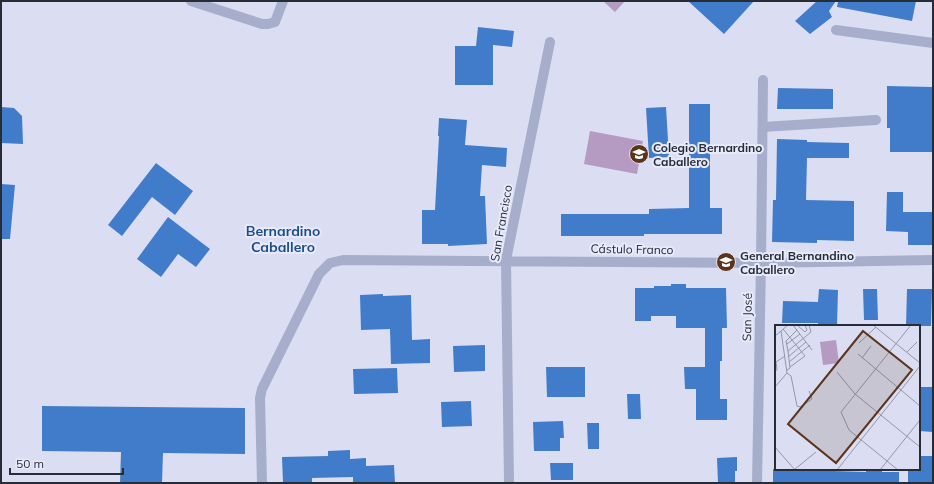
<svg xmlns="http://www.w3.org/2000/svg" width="934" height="484" viewBox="0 0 934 484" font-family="Mulish,sans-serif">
	<rect width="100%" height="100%" fill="#dbdef3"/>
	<!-- green -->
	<path fill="#b59ac2" d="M603 1H625L615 12Z
		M590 131 643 141 637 174 584 164Z"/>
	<!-- building -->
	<path fill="#417ccb" d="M688 1H754L724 34Z
		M817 1H836L829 11 832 17 810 34 795 21Z
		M838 1H916L912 21 837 7Z
		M478 27 514 31 512 47 493 45V85H455V46H476Z
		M887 86 933 87V152H890V128H887Z
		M778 88 833 89V109H777Z
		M689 104H710V208H722V234H644V236H561V214H649V209L689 208Z
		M1 107 14 108 22 116 23 144 1 143Z
		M666 107 669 157 649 158 646 108Z
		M439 118 467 120 465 145 507 148 506 167 482 165 480 196H485L487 244 448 246V244H422V210H435L439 136H438Z
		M777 139 807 140V142L849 143V158H807L806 200 854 201V241L817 240V243L772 242 773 200H776Z
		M156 163 193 191 175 215 152 197 122 236 108 225Z
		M1 184 15 185 10 239H1Z
		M887 192H903V212H933V245H908V232L886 231Z
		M168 217 210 249 196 267 178 254 161 277 137 259Z
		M671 284H686V288H726L727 328H722V361H720V399H727V420H696V389H685L684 367H705V328H676V316H651V321H635V288H654V286H671Z
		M819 289 838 290 837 326H818V323H782L783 301 818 302Z
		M863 289H877L878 320H864Z
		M907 289H932L931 326H906Z
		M383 294V296L411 295 412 340 430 339V363L391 364 390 329 361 330 360 295Z
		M485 345V371L454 372 453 346Z
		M546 367H585V397H547Z
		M397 368 398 393 354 394 353 369Z
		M919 387H933V432L919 431Z
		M627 394H640L641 419H628Z
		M471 401 472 426 442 427 441 402Z
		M42 406 245 408V454L163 453 162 483H120L121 452 42 451Z
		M563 421 564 438H560V451H534L533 422Z
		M587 423H599V449H588Z
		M350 450V459L366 458V466L394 465 395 483H353V477L312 478V483H283L282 457 328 456V451Z
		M919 456H933V483H908V469H919Z
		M737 457V471H735V483H718L717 458Z
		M550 463H573V480H551Z
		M773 469H834V471L866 472V469H882V472H899V483H773Z"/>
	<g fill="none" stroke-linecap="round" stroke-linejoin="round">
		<!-- minor -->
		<path stroke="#a6aecb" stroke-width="10" d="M191 1 262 24H268L275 22 283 1
			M836 30 933 43
			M763 127 876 120
			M262 483 260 398 262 389 319 274 330 263 343 260 761 263 933 260
			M509 483 506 260 550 42
			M757 483 761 263 763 80"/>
	</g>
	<!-- icons -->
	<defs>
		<symbol id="school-disc" viewBox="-11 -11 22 22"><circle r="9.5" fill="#5b341b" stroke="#e7eafa"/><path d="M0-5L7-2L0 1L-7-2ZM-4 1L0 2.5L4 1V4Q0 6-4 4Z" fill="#fff"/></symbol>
	</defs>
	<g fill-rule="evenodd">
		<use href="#school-disc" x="628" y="143" width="22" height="22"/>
		<use href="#school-disc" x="715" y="251" width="22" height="22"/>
	</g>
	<g text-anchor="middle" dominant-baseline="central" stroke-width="4" stroke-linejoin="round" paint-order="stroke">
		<!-- poi labels -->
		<g font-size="12" font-weight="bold" fill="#272d37" stroke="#e7eafa" text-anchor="start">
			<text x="653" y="147">Colegio Bernardino<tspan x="653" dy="14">Caballero</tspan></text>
			<text x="740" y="255">General Bernandino<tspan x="740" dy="14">Caballero</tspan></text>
		</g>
		<!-- street labels -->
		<g font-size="12" fill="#272d37" stroke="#e7eafa">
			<text transform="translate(501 223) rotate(-80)">San Francisco</text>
			<text transform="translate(632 249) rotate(1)">Cástulo Franco</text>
			<text transform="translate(747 317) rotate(-89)">San José</text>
		</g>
		<!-- quarter labels -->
		<g font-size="14" font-weight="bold" fill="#1d4c8a" stroke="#e7eafa">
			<text x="283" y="231">Bernardino<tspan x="283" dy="16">Caballero</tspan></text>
		</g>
	</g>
	<!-- overview -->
	<g transform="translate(775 325)">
		<rect width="145" height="145" fill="#dbdef3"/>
		<path d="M61 15 64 38 48 40 45 17Z" fill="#b59ac2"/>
		<path fill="none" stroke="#9397a8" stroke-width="1" d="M18 0 37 25M22 0 30 7 32 5 30 0M98 0 145 38M8 4 30 31M6 6 12 48 16 51 22 81 25 82 37 74 34 66M0 11 13 0M84 18 101 2M12 19 25 9M13 26 11 16 22 5M132 27 142 17M83 29 145 81M13 32 31 17M87 33 96 21M14 37 35 20M15 42 30 31M12 45 15 43 13 26 36 7 34 0M0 47 2 44 1 37 10 31M62 47 80 69 145 122M0 62 12 48M0 122 20 145M20 144 41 127M62 145 145 41M105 145 145 95M123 145 74 105 66 87 136 0"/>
		<path fill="#5b341b" fill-opacity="0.15" stroke="#5b341b" stroke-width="2" d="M88 6 137 45 61 138 13 99Z"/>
		<rect width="145" height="145" fill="none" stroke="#272d37" stroke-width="2"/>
	</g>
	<!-- border -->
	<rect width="934" height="484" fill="none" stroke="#272d37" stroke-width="4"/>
	<!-- scale -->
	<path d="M10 468v6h113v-6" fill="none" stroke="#272d37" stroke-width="2"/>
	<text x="16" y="468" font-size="12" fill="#272d37" stroke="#e7eafa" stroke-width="3" paint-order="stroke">50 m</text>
</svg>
